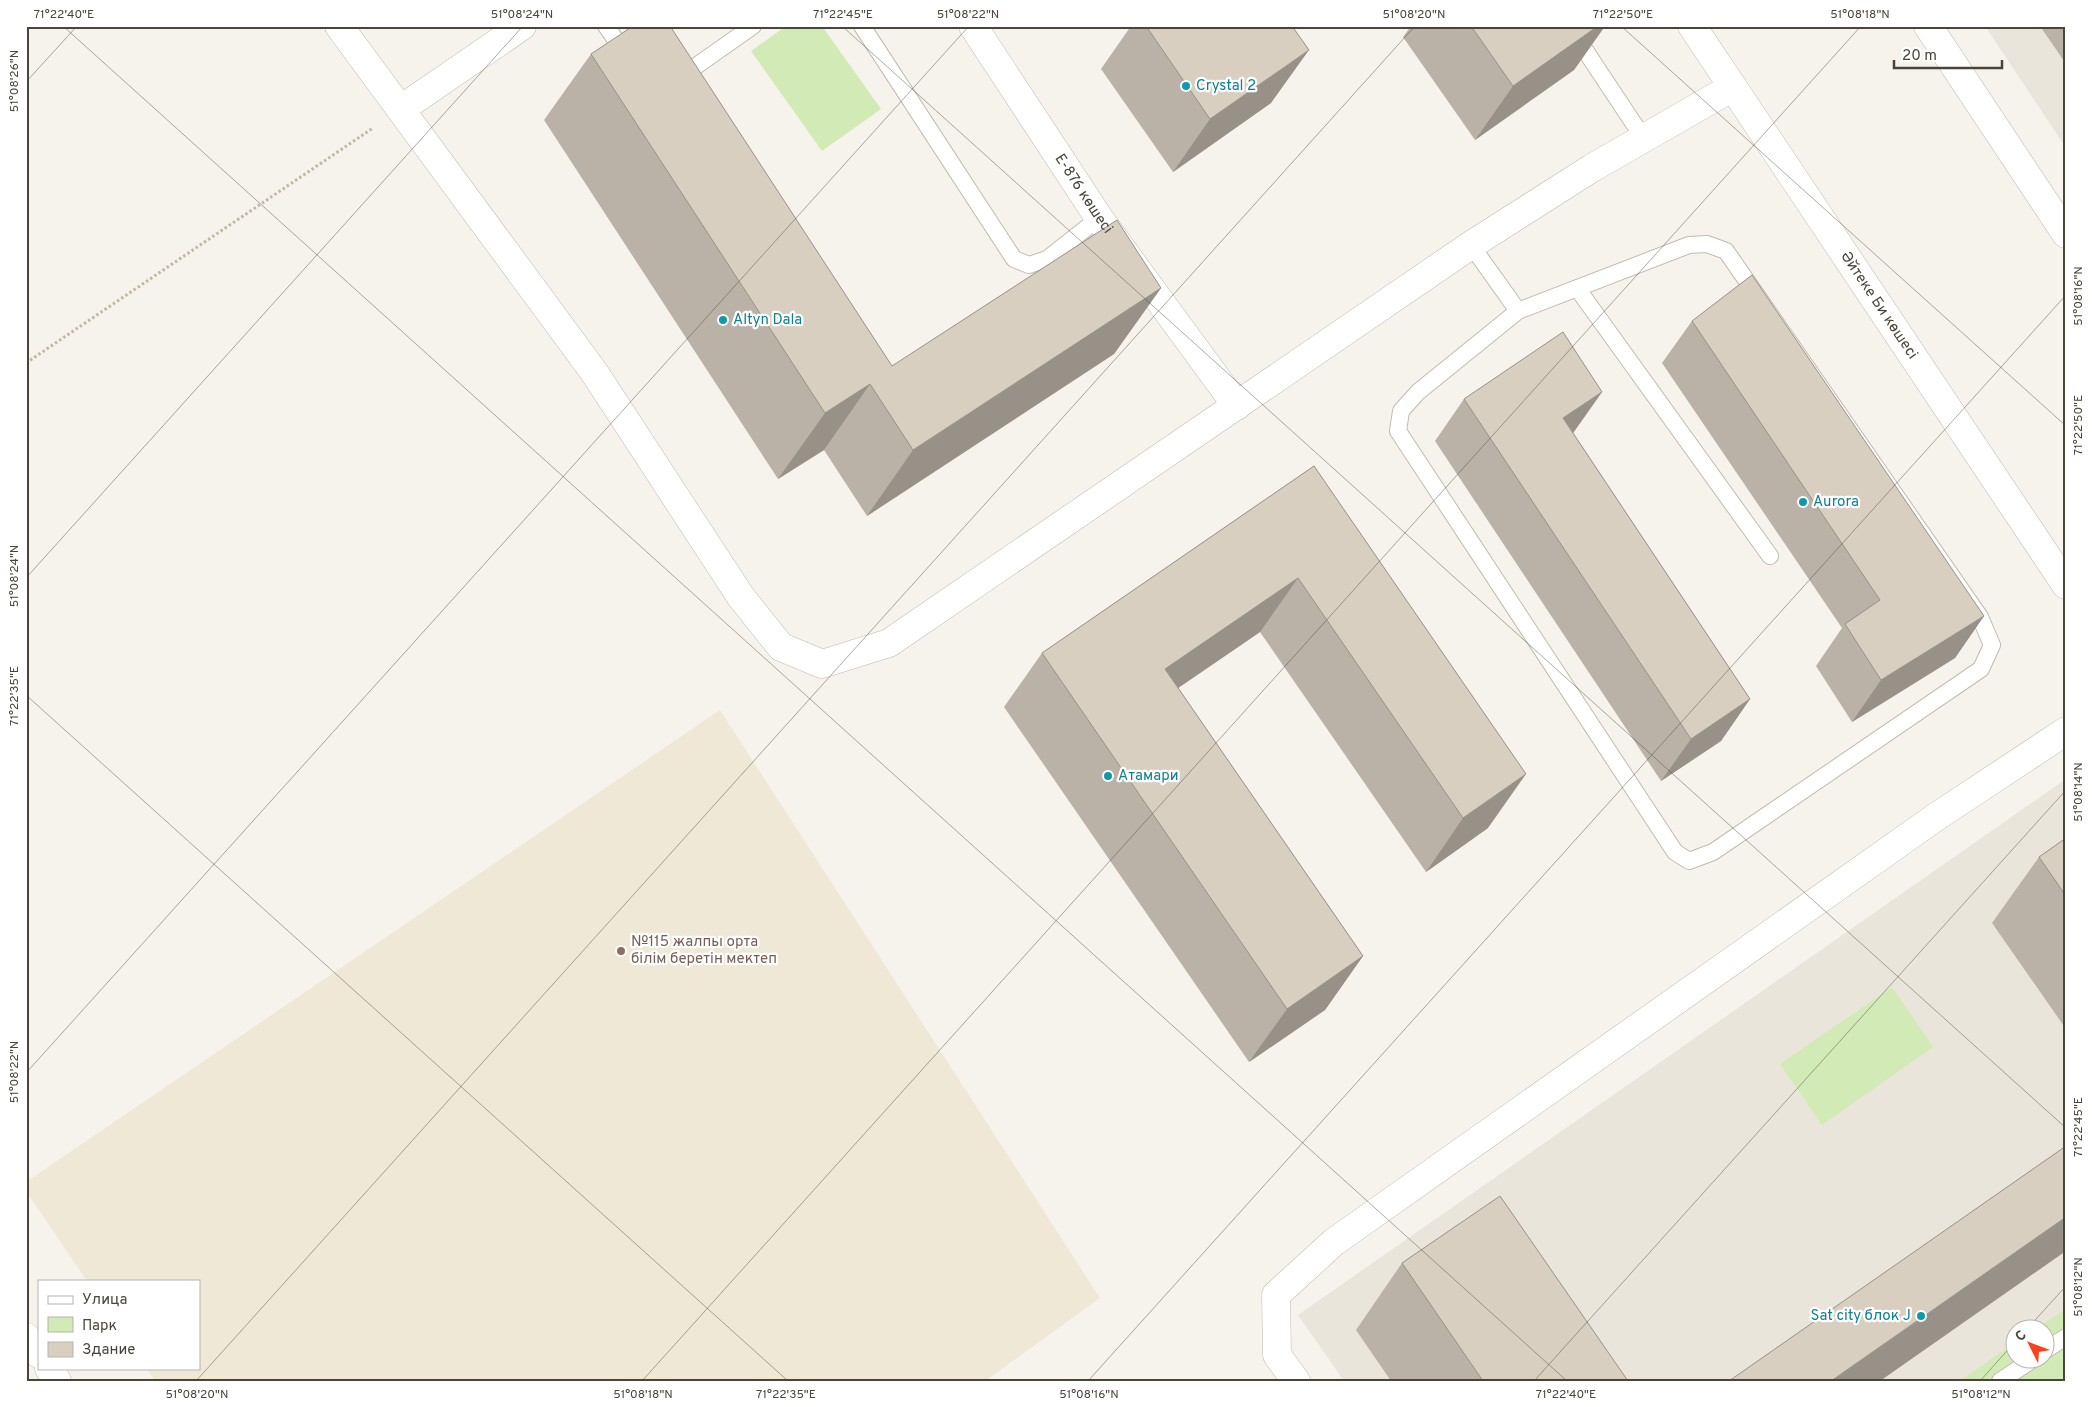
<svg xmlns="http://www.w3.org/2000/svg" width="2092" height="1407" viewBox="0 0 2092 1407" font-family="Overpass,sans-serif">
	<rect width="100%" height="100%" fill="#f6f3ec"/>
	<!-- residential -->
	<path fill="#eae5da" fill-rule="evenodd" d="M1985 26H2066V148Z
		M2066 779V1381H1344L1298 1315ZM2014 1330H2044V1360H2014Z"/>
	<!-- education -->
	<path fill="#efe8d6" d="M720 710 1100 1298 985 1381H155L146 1368H199V1281H87L26 1191V1182Z"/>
	<!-- green -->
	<path fill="#d2eab5" d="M786 26H822L881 109 822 151 751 51Z
		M1892 987 1933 1047 1822 1125 1780 1064Z
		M2066 1309V1381H1960L2014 1343V1360H2044V1330L2035 1329Z"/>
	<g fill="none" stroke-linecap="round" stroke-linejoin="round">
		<defs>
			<path id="service" d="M606 26 627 56
				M862 26 1014 259 1029 265 1047 259 1099 218
				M1569 26 1644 139
				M679 78 753 26
				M1707 244 1726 251 1980 617 1992 645 1981 669 1713 852 1689 861 1675 852 1398 431 1401 411 1418 392 1518 311 1689 245Z
				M1471 245 1518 311
				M1577 288 1770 556
				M2044 1351 2066 1337
				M2000 1381 2032 1360"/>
			<g id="minor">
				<path d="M339 26 594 372 741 597 781 647 822 664 889 643 1471 245 1592 168 1733 87"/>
				<path id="s1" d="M973 26 1099 218 1237 406"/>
				<path d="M401 109 522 26"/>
				<path d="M26 1337 39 1354"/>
				<path d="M49 1368 57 1381"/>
				<path d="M1296 1381 1277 1355 1276 1295 1334 1242 1936 817 2066 731"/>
			</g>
			<g id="tertiary">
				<path id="s2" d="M1692 26 2066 585"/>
				<path d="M1928 26 2066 234"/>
			</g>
		</defs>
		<!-- service casing -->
		<use href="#service" stroke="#c2bbae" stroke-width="18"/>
		<!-- minor casing -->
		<use href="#minor" stroke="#c2bbae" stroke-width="29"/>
		<!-- tertiary casing -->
		<use href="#tertiary" stroke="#c2bbae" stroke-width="29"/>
		<!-- path -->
		<path stroke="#c4b79f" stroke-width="3" stroke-dasharray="2.5 2.5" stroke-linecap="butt" d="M26 363 373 128"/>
		<!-- service -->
		<use href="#service" stroke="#fff" stroke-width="16"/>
		<!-- minor -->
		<use href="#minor" stroke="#fff" stroke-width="28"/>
		<!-- tertiary -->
		<use href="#tertiary" stroke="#fff" stroke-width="28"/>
	</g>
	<!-- wall -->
	<path fill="#bab2a6" d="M1131 26H1292L1271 103 1173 172 1101 69Z
		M1411 26H1605L1574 70 1475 140 1403 37Z
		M2040 26H2066V64Z
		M591 54 892 366 1161 288 1114 354 867 516 824 450 778 479 544 120Z
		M1692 321 1984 616 1955 658 1852 722 1816 666 1842 628 1662 363Z
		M1602 392 1573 433 1750 699 1721 741 1661 781 1435 441 1464 399Z
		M1314 466 1488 828 1426 872 1260 632 1178 688 1363 956 1325 1010 1249 1062 1004 707 1042 653Z
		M2066 838V1029L1992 923 2039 857Z
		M1402 1263 1628 1381H1391L1356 1330Z"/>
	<!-- shaded-wall -->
	<path fill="#979187" d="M1598 26H1605L1574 70 1475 140 1513 86Z
		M1309 50 1271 103 1173 172 1210 119Z
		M1161 288 1114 354 867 516 913 450Z
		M870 384 824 450 778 479 825 413Z
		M1602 392 1573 433 1563 418Z
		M1298 578 1260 632 1127 723 1165 669Z
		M1984 616 1955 658 1852 722 1881 680Z
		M1750 699 1721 741 1661 781 1691 739Z
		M1526 774 1488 828 1426 872 1463 818Z
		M1363 956 1325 1010 1249 1062 1287 1009Z
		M2066 1217V1251L1880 1381H1831Z"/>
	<!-- building -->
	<path fill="#d8cfc1" stroke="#979187" d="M633 26H670L892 366 1117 220 1161 288 913 450 870 384 825 413 591 54Z
		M1146 26H1292L1309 50 1210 119Z
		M1471 26H1598L1513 86Z
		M1752 275 1984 616 1881 680 1845 624 1880 600 1692 321Z
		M1563 332 1602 392 1563 418 1750 699 1691 739 1464 399Z
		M1314 466 1526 774 1463 818 1298 578 1165 669 1363 956 1287 1009 1042 653Z
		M2066 838V896L2039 857Z
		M2066 1146V1217L1831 1381H1729Z
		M1500 1196 1628 1381H1483L1402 1263Z"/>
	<!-- ticks -->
	<path fill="none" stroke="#4b4439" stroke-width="1" stroke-opacity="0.45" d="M63 26 1567 1381M842 26 2066 1128M1621 26 2066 426M26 82 77 26M26 578 523 26M26 695 788 1381M26 1073 969 26M2026 1330 2066 1286M196 1381 1415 26M642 1381 1861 26M1088 1381 2066 295M1534 1381 2066 790M1980 1381 2014 1343"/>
	<!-- markers -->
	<g fill="#0f9aa8" stroke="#fff" stroke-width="2">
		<circle cx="1186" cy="86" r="5"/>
		<circle cx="723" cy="320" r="5"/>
		<circle cx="1803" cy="502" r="5"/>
		<circle cx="1108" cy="776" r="5"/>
		<circle cx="1921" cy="1316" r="5"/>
	</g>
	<circle fill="#8d6e63" stroke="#fff" stroke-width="2" cx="621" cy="951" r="5"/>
	<g text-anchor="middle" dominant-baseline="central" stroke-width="4.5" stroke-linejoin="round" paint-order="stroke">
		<!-- culture labels -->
		<g font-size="15" fill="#0d838f" stroke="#fff" text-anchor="start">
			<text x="1196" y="86">Crystal 2</text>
			<text x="733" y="320">Altyn Dala</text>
			<text x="1813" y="502">Aurora</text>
			<text x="1118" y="776">Атамари</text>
			<text x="1911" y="1316" text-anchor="end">Sat city блок J</text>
		</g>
		<!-- street labels -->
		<g font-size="15" fill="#4b4439" stroke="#fff">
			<text stroke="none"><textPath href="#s1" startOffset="201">Е-876 көшесі</textPath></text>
			<text stroke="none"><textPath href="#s2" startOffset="336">Әйтеке Би көшесі</textPath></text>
		</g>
		<!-- education labels -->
		<g font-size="15" fill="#785e54" stroke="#fff" text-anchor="start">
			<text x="631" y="942">№115 жалпы орта<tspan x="631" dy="17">білім беретін мектеп</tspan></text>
		</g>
	</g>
	<!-- border -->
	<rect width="2092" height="1407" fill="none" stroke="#ffffff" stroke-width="55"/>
	<!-- legend -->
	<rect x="38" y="1280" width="162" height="90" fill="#ffffff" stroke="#b7b4b0"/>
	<rect x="48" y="1296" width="25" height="8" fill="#ffffff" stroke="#b7b4b0"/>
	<text x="82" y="1304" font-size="15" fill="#4b4439">Улица</text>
	<rect x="48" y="1317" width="25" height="15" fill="#d2eab5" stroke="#b7b4b0"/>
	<text x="82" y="1330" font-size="15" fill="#4b4439">Парк</text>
	<rect x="48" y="1342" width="25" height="15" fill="#d8cfc1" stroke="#b7b4b0"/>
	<text x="82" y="1354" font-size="15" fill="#4b4439">Здание</text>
	<!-- north arrow -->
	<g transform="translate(2030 1344) rotate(312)"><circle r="24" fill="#ffffff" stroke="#b7b4b0"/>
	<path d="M0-4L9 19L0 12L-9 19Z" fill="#fc3f1d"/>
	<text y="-8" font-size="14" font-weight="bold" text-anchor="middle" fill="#4b4439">С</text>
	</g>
	<!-- scale -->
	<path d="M1894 60v8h108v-8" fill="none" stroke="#4b4439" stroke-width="2.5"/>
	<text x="1902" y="60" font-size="15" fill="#4b4439" stroke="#ffffff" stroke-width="4" paint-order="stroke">20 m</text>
	<rect x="28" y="28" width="2036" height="1352" fill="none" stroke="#4b4439" stroke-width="2"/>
	<g font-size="12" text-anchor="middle" fill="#4b4439">
		<text x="64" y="18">71°22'40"E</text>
		<text x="522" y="18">51°08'24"N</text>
		<text x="843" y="18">71°22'45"E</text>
		<text x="968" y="18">51°08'22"N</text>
		<text x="1414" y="18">51°08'20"N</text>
		<text x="1623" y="18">71°22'50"E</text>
		<text x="1860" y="18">51°08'18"N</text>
		<text transform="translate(14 81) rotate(-90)" y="4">51°08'26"N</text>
		<text transform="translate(2078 296) rotate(-90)" y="4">51°08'16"N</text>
		<text transform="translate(2078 425) rotate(-90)" y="4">71°22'50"E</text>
		<text transform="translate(14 576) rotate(-90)" y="4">51°08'24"N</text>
		<text transform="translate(14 696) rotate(-90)" y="4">71°22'35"E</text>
		<text transform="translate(2078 792) rotate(-90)" y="4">51°08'14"N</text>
		<text transform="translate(14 1072) rotate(-90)" y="4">51°08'22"N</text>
		<text transform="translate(2078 1127) rotate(-90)" y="4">71°22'45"E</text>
		<text transform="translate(2078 1287) rotate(-90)" y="4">51°08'12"N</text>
		<text x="197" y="1398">51°08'20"N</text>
		<text x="643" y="1398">51°08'18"N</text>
		<text x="786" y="1398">71°22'35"E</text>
		<text x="1089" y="1398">51°08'16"N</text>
		<text x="1566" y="1398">71°22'40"E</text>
		<text x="1981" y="1398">51°08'12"N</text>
	</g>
</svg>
